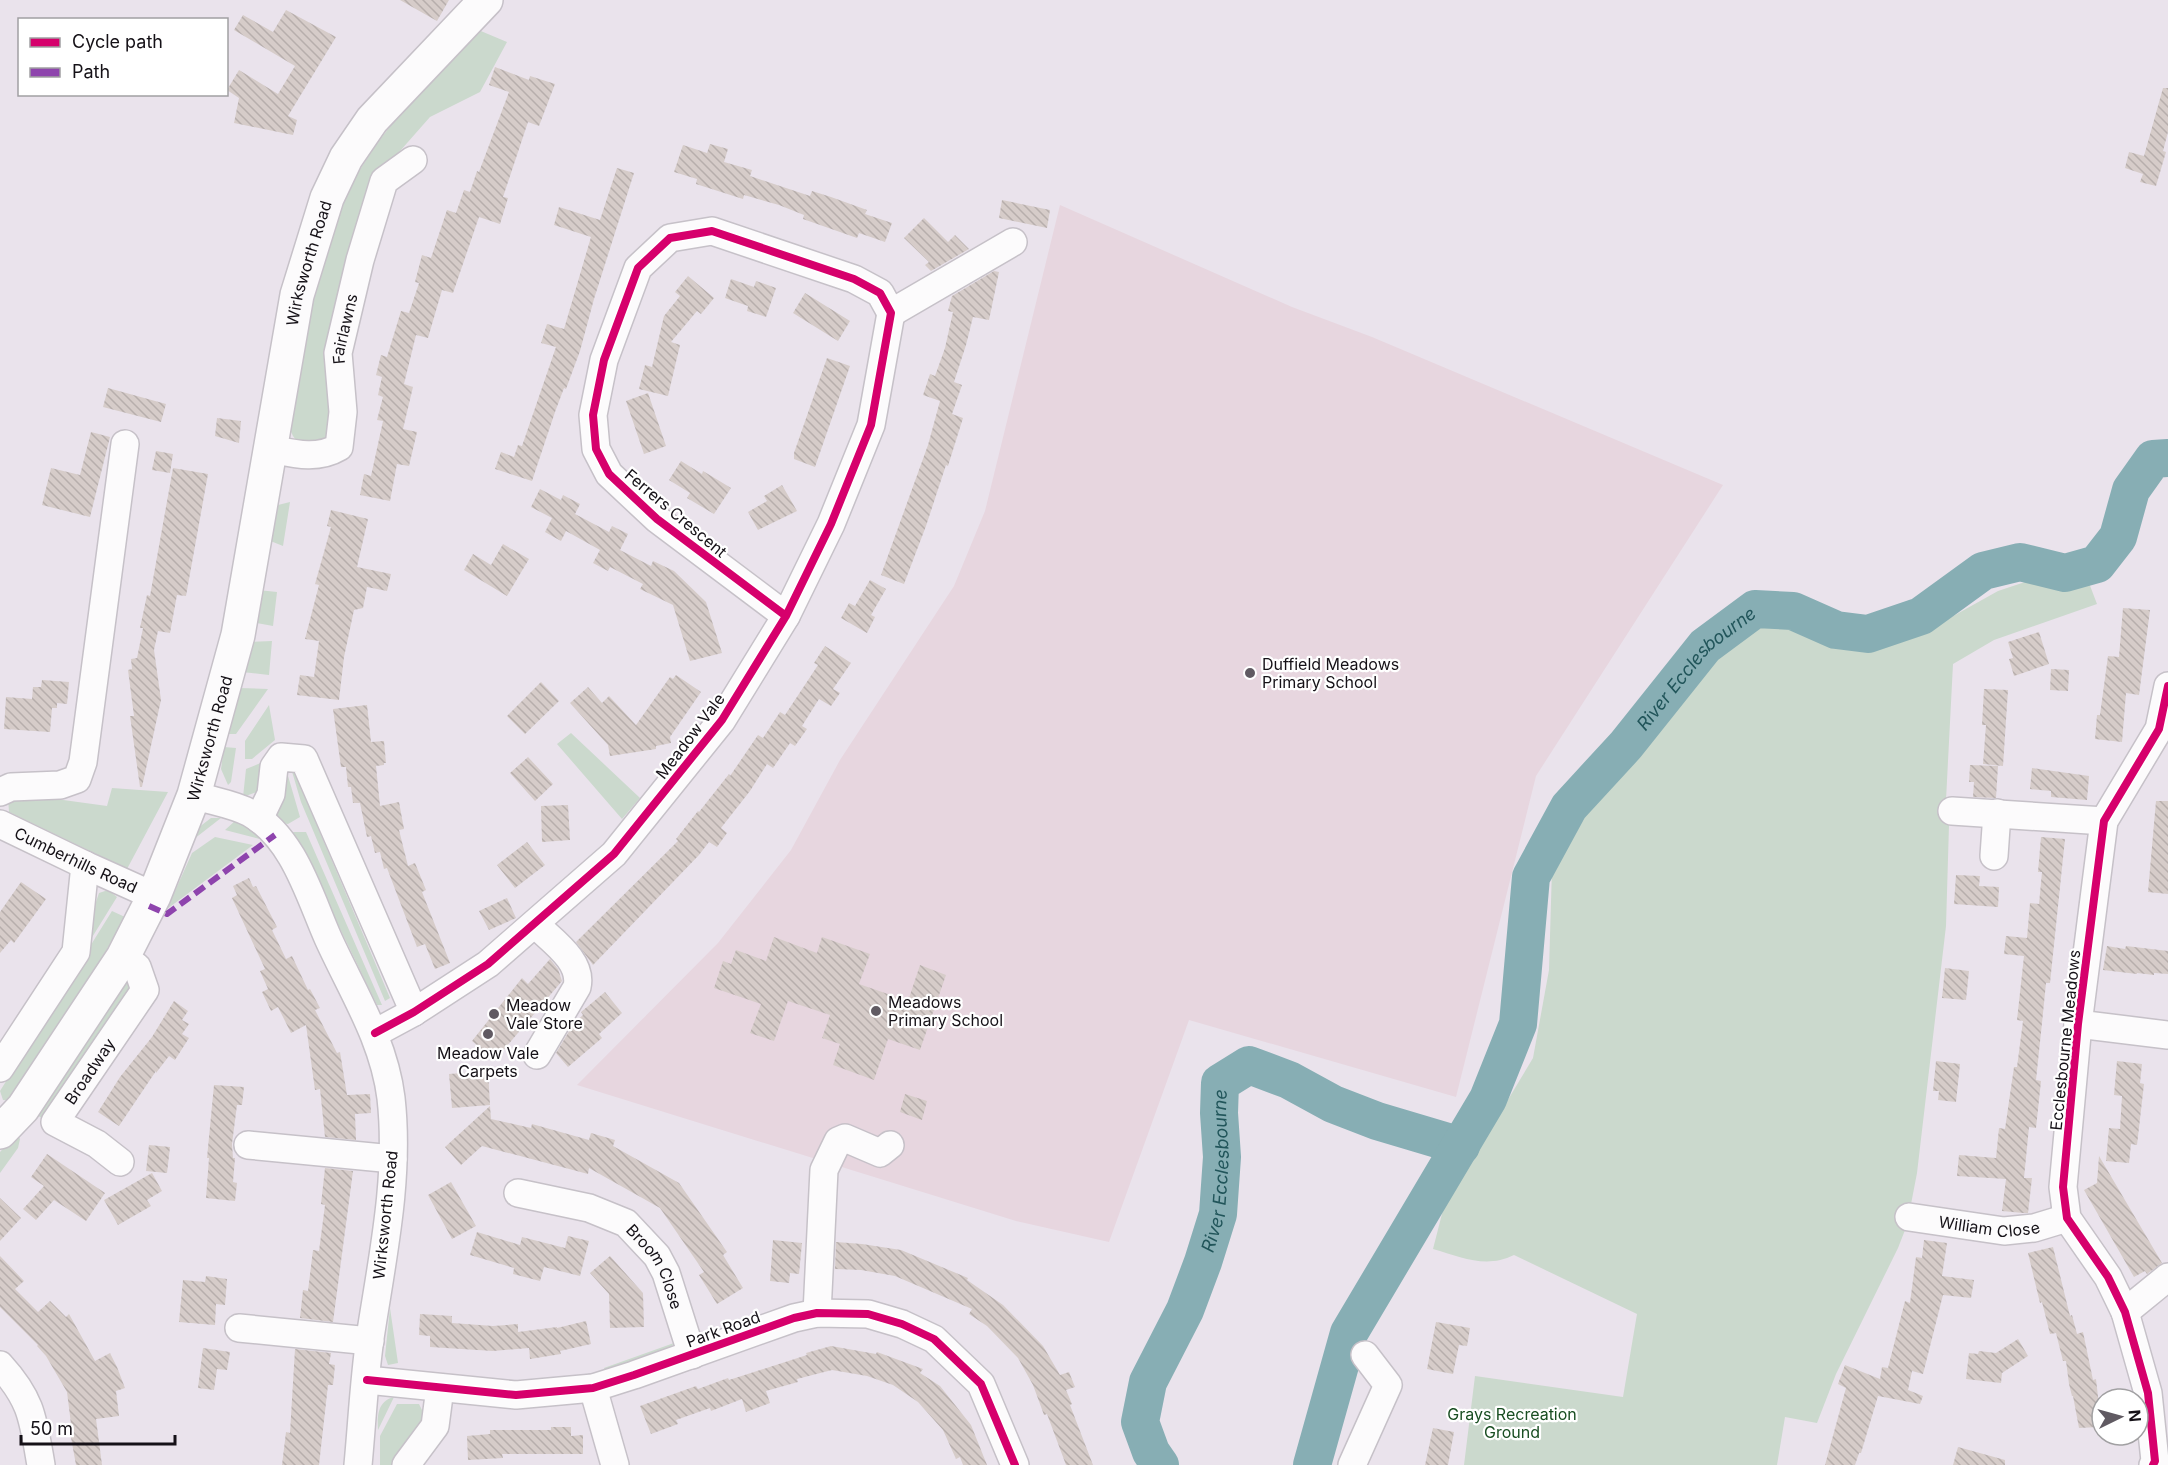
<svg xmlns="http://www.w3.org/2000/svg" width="2168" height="1465" viewBox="0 0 2168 1465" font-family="Inter,sans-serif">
	<defs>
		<pattern id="building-back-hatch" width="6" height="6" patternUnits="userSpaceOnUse" patternTransform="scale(1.5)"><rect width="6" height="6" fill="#d6ccc9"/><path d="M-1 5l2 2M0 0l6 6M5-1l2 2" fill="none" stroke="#b7aeac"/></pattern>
	</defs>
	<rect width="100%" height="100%" fill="#eae3ec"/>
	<!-- education -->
	<path fill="#e7d6df" d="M1060 205 1292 307 1372 337 1723 485 1536 776 1456 1097 1189 1020 1109 1242 1016 1221 577 1085 718 943 791 850 840 760 954 586 985 511Z"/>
	<!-- green -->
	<path fill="#cbd9cd" d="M476 29 507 42 480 92 430 117 378 176 329 441 302 446C299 443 295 439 293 436 284 421 295 381 298 364 308 305 321 243 349 189 381 129 430 79 476 29Z
		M290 502 283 546 268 540 274 506Z
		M2025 582 2089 583 2097 604 1994 640 1953 664 1946 800 1949 825 1946 926 1917 1173 1907 1225 1898 1248 1836 1374 1817 1423 1785 1417 1777 1465H1464L1475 1376 1623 1397 1637 1314 1514 1255C1486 1269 1461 1257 1433 1249L1444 1206 1533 1058 1549 970 1552 868 1576 817 1739 627 1776 615 1850 645 1876 642 1930 629 1998 591Z
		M258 590 277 592 273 626 251 622Z
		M272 641 269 675 242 672 247 642Z
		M239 688 268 689 236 734H224Z
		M269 705 275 740 252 759H245V741Z
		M571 733 640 798 622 819 557 744Z
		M224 747 236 748 231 782 228 785 221 769Z
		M263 762 257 792 243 797 246 769Z
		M291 768H296L316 823 390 998 385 1001 301 802Z
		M286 769 300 817 288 824 281 823 274 817Z
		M112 788 168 792 127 869 9 812 8 798 27 795 107 806Z
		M211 818H221L194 839 198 828Z
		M236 820 254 830 260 839 225 830Z
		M293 832H306L382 1005H377Z
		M215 837 253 845 167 909 192 853Z
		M108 890 117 897 91 939 95 905 99 893Z
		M112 911 125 917 89 981 13 1101 3 1100 0 1091Z
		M125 979 132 981 135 987 109 1027 42 1118 35 1114Z
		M17 1133 20 1139 18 1148 0 1173V1152Z
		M390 1308 398 1363 388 1365 385 1356Z
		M674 1343 667 1352 606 1374 604 1368Z
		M394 1397 378 1430C377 1415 378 1401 394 1397Z
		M397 1404H419L424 1414V1424L393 1465H380V1436Z"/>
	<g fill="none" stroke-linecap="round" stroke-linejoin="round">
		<!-- river -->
		<g stroke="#87aeb4" stroke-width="38">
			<path id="s1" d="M1160 1465 1151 1452 1140 1422 1148 1382 1185 1310 1203 1262 1218 1214 1222 1157 1219 1113 1220 1083 1249 1065 1289 1080 1333 1104 1377 1121 1461 1146"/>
			<path id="s2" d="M1312 1465 1349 1333 1488 1099 1518 1024 1531 877 1569 807 1626 745 1705 646 1755 609 1793 611 1836 630 1868 634 1921 616 1983 571 2020 562 2065 573 2097 564 2118 537 2131 490 2153 459 2168 458"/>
		</g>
	</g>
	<!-- building -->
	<path fill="url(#building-back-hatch)" d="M400 0H449L437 21Z
		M286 10 336 37 288 116 297 120 293 135 234 123 239 98 227 90 239 70 278 94 295 66 234 30 243 15 273 32Z
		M495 67 529 80 530 76 555 84 539 126 528 122 503 197 508 198 500 224 479 217 453 293 442 290 428 338 416 335 404 384 413 387 403 429 417 432 409 466 397 464 390 501 360 495 364 474 371 476 383 421 377 420 383 397 378 395 382 377 376 375 381 355 387 357 401 311 409 313 419 283 415 282 422 255 431 258 447 210 456 213 464 190 470 192 477 171 479 172 509 92 489 85Z
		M2163 88H2168V132L2163 151 2166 152 2156 186 2140 182 2143 174 2125 168 2129 152 2144 156Z
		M710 144 728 149 724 162 752 170 750 176 810 196 812 191 831 197 867 210 865 214 892 223 885 242 859 233 857 238 803 219 804 215 779 205 744 195 743 199 696 184 697 179 674 172 683 145 707 153Z
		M617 168 634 173 594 299 580 351 566 389 564 388 555 412 532 481 495 469 501 452 514 457 518 445 522 446 556 347 541 343 547 324 564 329 591 237 554 225 559 207 600 220Z
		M1002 200 1050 210 1047 228 999 218Z
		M924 218 948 242 955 235 969 249 931 271 925 265 929 262 904 238Z
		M994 271 999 272 989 320 973 317 966 345 954 382 962 385 952 414 963 418 948 466 946 465 926 526 904 584 881 575 928 445 940 401 923 395 930 374 935 376 945 348 953 312 948 311 952 296Z
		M688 276 714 298 701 314 697 311 671 342 680 345 668 396 639 389 645 365 652 367 664 316 680 296 675 292Z
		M731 279 754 287 756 281 776 288 766 317 747 311 748 306 725 298Z
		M805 293 850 321 838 341 793 313Z
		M827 358 850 366 815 467 794 459V453Z
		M108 388 166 404 161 422 103 407Z
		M648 393 666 446 644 454 626 401Z
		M217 418 241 421 239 443 215 436Z
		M91 432 110 437 90 517 42 505 51 468 80 475Z
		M156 451 173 454 170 473 152 470Z
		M681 461 702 474 703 471 731 488 714 514 687 498 690 493 669 480Z
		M173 468 208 474 186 596 177 595 170 633 158 631 154 650 161 700 142 787H140L130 716H134L128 670 132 669 131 659 137 658 143 628H140L147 595 150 596Z
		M782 485 797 511 758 530 748 512 767 501 764 496Z
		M540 489 561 500 563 495 580 504 575 514 609 532 612 526 628 534 620 550 651 566 653 561 674 571 706 602 722 653 690 661 673 605 640 589 643 584 610 567 608 571 593 563 600 550 566 531 561 541 545 532 552 518 531 507Z
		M331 510 368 519 357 567 391 574 387 591 367 587 363 608 354 610 344 657 339 700 297 695 300 675 314 677 319 641 305 639 319 585 315 584 331 527 327 526Z
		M503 544 529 559 507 596 464 570 473 554 491 565Z
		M870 580 886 589 871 615 875 617 867 633 841 618 849 603 855 606Z
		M2123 608 2150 610 2139 695 2126 693 2122 742 2095 739 2097 715H2100L2108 656 2119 657Z
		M2039 632 2049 664 2014 676 2009 659 2013 658 2008 642Z
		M825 646 851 663 833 689 840 693 831 706 819 699 802 726 807 729 795 746 790 743 773 768 767 764 750 791 721 828 727 833 717 847 709 842 699 855 593 965 576 942 678 841 676 839 698 811 699 812 729 774 730 776 758 735 763 738 780 712 785 715 818 665 814 663Z
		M2051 669 2069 670 2068 691 2050 690Z
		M676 675 701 692 670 737 671 743 656 746V749L610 756 608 745 570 703 588 687 602 703 609 696 636 725 670 677 673 679Z
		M42 680 69 682 67 704 57 703V708H52L50 732 4 729 6 697 32 699 33 687H41Z
		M541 682 559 701 525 734 507 716Z
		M1984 689 2008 690 2003 766 1983 764 1986 725H1982Z
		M367 705 371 742 384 741 386 763H384V765L376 766 380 806 399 802 404 829 399 830 408 866 415 863 426 890 422 892 450 963 435 969 425 944 417 947 387 868 384 869 380 852 375 853 371 836 367 837 360 803H353L351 787H348L346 767H341L333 709Z
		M528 757 553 784 535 801 510 773Z
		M1970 765 1998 766 1996 798 1973 797 1974 782H1969Z
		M2032 768 2089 776 2087 800 2051 797V791L2030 789Z
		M2156 801H2168V894L2148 892Z
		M568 805 570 840 542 842 541 806Z
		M2041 837 2065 839 2050 983H2046L2042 1023 2036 1080 2041 1081 2036 1128 2029 1127 2024 1178H2032L2028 1213H2023L2002 1211 2006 1179 1957 1176 1959 1155 1996 1158 1999 1128 2005 1129 2014 1067H2017L2023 1021 2017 1020 2024 956 2004 954 2006 936 2027 938 2030 903 2039 904 2042 872H2038Z
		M527 842 545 865 515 888 497 865Z
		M1956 875 1980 876 1979 886 1999 887 1998 907 1954 904Z
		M249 878 253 887 256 886 277 927 272 930 286 959 292 956 308 990 310 989 320 1008 315 1010 337 1053 340 1052 347 1095 370 1094 371 1113 355 1114 356 1140 325 1137 320 1089 315 1090 306 1025 291 1033 278 1007 271 1011 262 992 268 989 260 971 265 969 232 898 237 895 233 886Z
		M21 882 46 899 14 943 11 940 0 953V912Z
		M507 898 516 918 489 930 479 911Z
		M774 937 817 953 822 937 870 954 859 984 908 1001 920 965 946 975 920 1050 888 1039 874 1080 833 1065 840 1044 822 1038 830 1015 788 1001 774 1041 750 1033 761 1004 714 988 723 961 731 964 736 950 766 961Z
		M2107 946 2125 949 2126 946 2168 951V974L2154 973V975L2137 973V974L2103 970Z
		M550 959 558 969 562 981 495 1060 472 1041 522 978 528 984Z
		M1945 968 1969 971 1966 1000 1942 998Z
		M605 992 622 1013 599 1034 602 1038 568 1067 556 1053 574 1023 583 1015 581 1012Z
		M174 1001 188 1011 182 1020 189 1024 182 1034 189 1038 175 1060 169 1056 156 1073V1071L119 1126 98 1112 120 1077 152 1037Z
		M1936 1061 1960 1064 1956 1102 1938 1100 1939 1091H1933Z
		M2117 1061 2142 1064 2140 1083 2144 1084 2137 1145 2131 1144 2129 1163 2106 1161 2109 1128 2120 1129 2122 1096 2114 1095Z
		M488 1071 490 1105 452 1108 449 1074Z
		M214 1085 244 1087 242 1105H237L232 1144 233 1158H235L233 1182 237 1183 235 1201 206 1198 209 1158H207Z
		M905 1094 927 1101 922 1120 900 1112Z
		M490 1106 491 1119 531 1128 532 1124 589 1140 591 1133 615 1140 613 1146 679 1183 727 1252 723 1255 743 1288 717 1304 699 1275 704 1272 660 1208 589 1168 588 1174 482 1146 461 1165 445 1147Z
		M149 1145 170 1147 167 1173 146 1171Z
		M47 1154 105 1193 86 1221 54 1200 36 1220 23 1209 44 1186 31 1177Z
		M2099 1156 2162 1263 2147 1274 2145 1271 2134 1277 2084 1190 2097 1183Z
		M325 1168 353 1171 333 1322 300 1318 303 1290 308 1291 313 1250 319 1251 325 1205 321 1204Z
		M152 1173 162 1191 147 1200 151 1206 118 1225 104 1200Z
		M451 1182 476 1226 452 1239 428 1195Z
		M0 1198 21 1218 0 1241Z
		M477 1232 520 1245 522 1237 565 1248 568 1236 589 1241 580 1276 544 1267 540 1281 513 1274 514 1268 470 1255Z
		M773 1240 802 1243 799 1274 790 1273 789 1283 770 1281Z
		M1924 1240 1947 1243 1942 1276 1974 1280 1971 1298 1943 1295 1923 1374 1912 1371 1908 1390 1923 1396 1920 1404 1878 1396 1861 1453H1859L1855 1465H1825L1846 1388 1838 1384 1845 1365 1880 1379 1882 1367 1888 1368 1905 1301 1910 1303 1916 1257 1922 1258Z
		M836 1242 862 1244 901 1250 968 1278 967 1280 1003 1305 1043 1346 1060 1375 1069 1372 1075 1387 1066 1390 1072 1404 1070 1405 1093 1465H1066L1047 1414 1044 1415 1033 1385 1018 1358 987 1326 969 1314 972 1309 895 1276 861 1270 835 1269Z
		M2053 1247 2070 1316 2072 1315 2077 1334 2083 1332 2093 1380 2096 1379 2100 1414H2098L2099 1427 2079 1428 2073 1396H2072L2069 1384 2066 1361H2063L2056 1333 2050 1334 2042 1302 2040 1303 2028 1253Z
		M0 1256 24 1281 15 1289 38 1312 50 1301 66 1317 69 1314 95 1361 110 1353 117 1367 125 1388 116 1391 119 1416 96 1419 102 1465H76L70 1432H72L67 1392 46 1356 37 1346 38 1345 0 1307Z
		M610 1256 643 1293 644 1327 610 1328 609 1294 590 1273Z
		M206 1276 227 1279 225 1305 216 1304 215 1325 179 1322 183 1280 205 1282Z
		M420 1314 452 1316V1323L493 1326 518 1324V1332L557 1327V1328L586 1321 591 1344 560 1351 561 1354 530 1359 529 1348 493 1351 430 1347V1336L419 1335Z
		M1436 1322 1470 1328 1467 1346 1459 1345 1453 1374 1427 1369Z
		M2018 1339 2028 1356 2002 1373 2001 1383 1966 1379 1969 1353 1978 1354 1979 1351 1996 1353Z
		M831 1346 876 1354 877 1352 923 1369 920 1373 940 1386 971 1425 987 1465H963L960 1457 956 1459 943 1430 918 1402 893 1385 867 1376 832 1370 797 1379 798 1382 766 1391 770 1403 746 1412 742 1399 711 1411 710 1408 676 1420 678 1424 651 1434 640 1406 696 1386 698 1389 728 1378 729 1380 807 1355 806 1353Z
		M203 1348 230 1352 227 1370 217 1369 214 1390 198 1388Z
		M295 1349 331 1353 329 1364 335 1365 333 1385H328L319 1465H282L286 1432 290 1433Z
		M551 1427H571V1436L583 1435V1454H502L503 1458 468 1460 467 1436 490 1434V1430H551Z
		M1433 1428 1454 1432 1448 1465H1425Z
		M1958 1447 2005 1460V1465H1953Z"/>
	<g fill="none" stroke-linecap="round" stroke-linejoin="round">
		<defs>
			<g id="minor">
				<path d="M891 313 1013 242"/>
				<path id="s3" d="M271 449C295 454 317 460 339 447L343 412 338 353 360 260 384 181 413 160"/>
				<path d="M786 616 657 519 609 474 596 449 593 415 604 360 638 268 670 238 712 231 854 279 880 293 891 313"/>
				<path d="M0 792 11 787 60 785 77 779 83 762 125 444"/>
				<path d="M194 795C211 801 234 804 250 813 294 838 309 895 328 938 352 991 384 1040 391 1098 400 1178 382 1259 370 1338 364 1380 362 1423 358 1465"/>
				<path d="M1952 811 2104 821"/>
				<path d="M259 819 271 794 274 767 281 757 304 759 414 1012"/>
				<path id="s4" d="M0 824 85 865 154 896"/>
				<path d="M1994 856 1997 813"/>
				<path d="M535 924C552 941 583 961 577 987L537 1055"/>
				<path d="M2078 1024 2168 1035"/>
				<path d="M375 1033 414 1012 488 964 614 854 722 720 786 616 831 524 871 425 891 313"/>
				<path d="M0 1068 76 952 85 865"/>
				<path d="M248 1145 393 1159"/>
				<path id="s5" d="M120 1162 97 1144 55 1122 145 990 137 967 123 957"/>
				<path id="s6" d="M518 1193 589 1208 626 1223 657 1256 666 1273 692 1355"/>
				<path id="s7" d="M1909 1217 2004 1231 2034 1228 2067 1218"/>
				<path d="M2125 1312 2168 1277"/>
				<path d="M817 1313 824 1170 838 1141 845 1138 880 1153 890 1145"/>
				<path d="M239 1328 370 1341"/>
				<path d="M0 1365C32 1400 33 1419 41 1465"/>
				<path d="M367 1380 516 1395 593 1388 634 1375 794 1318 817 1313 868 1314 902 1324 934 1339 981 1384 1015 1465"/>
				<path d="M593 1388 615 1465"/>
				<path d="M406 1465 435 1426 440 1388"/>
				<path d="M1352 1465 1388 1385 1365 1355"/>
				<path d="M2153 1465 2155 1461 2148 1393 2125 1312 2108 1277 2067 1218 2063 1187 2078 1024 2104 821 2159 729 2168 686"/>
			</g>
			<g id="major">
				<path id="s8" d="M0 1132 23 1108 123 957 154 896 194 795 238 635 297 295 327 198 346 158 372 120 486 0"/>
			</g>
		</defs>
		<!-- minor casing -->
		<use href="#minor" stroke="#c6c1c8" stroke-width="30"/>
		<!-- major casing -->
		<use href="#major" stroke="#c6c1c8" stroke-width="36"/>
		<!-- minor -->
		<use href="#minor" stroke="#fcfbfc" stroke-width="27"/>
		<!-- major -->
		<use href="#major" stroke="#fcfbfc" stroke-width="33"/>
		<!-- quiet -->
		<path stroke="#8e44ad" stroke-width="6" stroke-dasharray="12 6" stroke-linecap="butt" d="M149 906 167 914 275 835"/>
		<defs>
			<path id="cycleway" d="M375 1033 414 1012 488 964 614 854 722 720 786 616 831 524 871 425 891 313 880 293 854 279 712 231 670 238 638 268 604 360 593 415 596 449 609 474 657 519 786 616
				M367 1380 516 1395 593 1388 634 1375 794 1318 817 1313 868 1314 902 1324 934 1339 981 1384 1015 1465
				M2153 1465 2155 1461 2148 1393 2125 1312 2108 1277 2067 1218 2063 1187 2078 1024 2104 821 2159 729 2168 686"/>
		</defs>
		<!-- cycleway casing -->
		<use href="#cycleway" stroke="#fff" stroke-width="11"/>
		<!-- cycleway -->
		<use href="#cycleway" stroke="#d6006c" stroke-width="8"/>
	</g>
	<!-- markers -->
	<g fill="#605a62" stroke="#fff" stroke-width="2">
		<circle cx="1250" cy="673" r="6"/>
		<circle cx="876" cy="1011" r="6"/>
		<circle cx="494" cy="1014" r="6"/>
		<circle cx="488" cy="1034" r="6"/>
	</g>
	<g text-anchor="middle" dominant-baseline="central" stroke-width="4.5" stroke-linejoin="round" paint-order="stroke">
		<!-- street labels -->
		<g font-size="16" fill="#151117" stroke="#fff">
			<text stroke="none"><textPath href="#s8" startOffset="936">Wirksworth Road</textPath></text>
			<text stroke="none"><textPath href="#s3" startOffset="189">Fairlawns</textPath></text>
			<text transform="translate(676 513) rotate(40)">Ferrers Crescent</text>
			<text stroke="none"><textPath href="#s8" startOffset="450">Wirksworth Road</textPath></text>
			<text transform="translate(690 736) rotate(-53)">Meadow Vale</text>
			<text stroke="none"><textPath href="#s4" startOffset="84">Cumberhills Road</textPath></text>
			<text transform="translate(2065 1040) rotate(-84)">Ecclesbourne Meadows</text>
			<text stroke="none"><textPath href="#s5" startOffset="138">Broadway</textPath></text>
			<text transform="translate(385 1215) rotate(-84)">Wirksworth Road</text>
			<text stroke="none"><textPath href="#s7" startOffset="81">William Close</textPath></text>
			<text stroke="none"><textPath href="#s6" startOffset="166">Broom Close</textPath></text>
			<text transform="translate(723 1329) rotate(-20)">Park Road</text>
		</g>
		<!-- poi labels -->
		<g font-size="16" fill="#151117" stroke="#fff" text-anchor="start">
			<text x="1262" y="664">Duffield Meadows<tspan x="1262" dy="18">Primary School</tspan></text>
			<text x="888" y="1002">Meadows<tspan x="888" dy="18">Primary School</tspan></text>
			<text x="506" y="1005">Meadow<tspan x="506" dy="18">Vale Store</tspan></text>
			<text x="488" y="1053" text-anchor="middle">Meadow Vale<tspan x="488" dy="18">Carpets</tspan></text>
		</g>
		<!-- park labels -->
		<g font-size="16" fill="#194e22" stroke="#fff">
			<text x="1512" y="1414">Grays Recreation<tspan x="1512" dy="18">Ground</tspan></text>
		</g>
		<!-- water labels -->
		<g font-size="18" font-style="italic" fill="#21555a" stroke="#fff">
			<text stroke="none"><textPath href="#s2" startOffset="906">River Ecclesbourne</textPath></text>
			<text stroke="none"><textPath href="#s1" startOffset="314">River Ecclesbourne</textPath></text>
		</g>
	</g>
	<!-- legend -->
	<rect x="18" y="18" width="210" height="78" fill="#ffffff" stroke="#a1a0a2" stroke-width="1.5"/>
	<rect x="30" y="38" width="30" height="9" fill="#d6006c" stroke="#a1a0a2" stroke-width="1.5"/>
	<text x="72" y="48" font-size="18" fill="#151117">Cycle path</text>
	<rect x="30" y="68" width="30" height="9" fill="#8e44ad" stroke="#a1a0a2" stroke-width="1.5"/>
	<text x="72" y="78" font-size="18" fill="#151117">Path</text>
	<!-- north arrow -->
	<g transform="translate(2120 1417) rotate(85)"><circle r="28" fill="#ffffff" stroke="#a1a0a2" stroke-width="1.5"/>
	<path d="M0-4.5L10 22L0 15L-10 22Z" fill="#605a62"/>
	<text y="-9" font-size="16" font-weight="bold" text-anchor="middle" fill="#151117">N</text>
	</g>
	<!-- scale -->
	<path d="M21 1435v9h154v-9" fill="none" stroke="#151117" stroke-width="3"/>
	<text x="30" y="1435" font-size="18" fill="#151117" stroke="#ffffff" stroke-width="4.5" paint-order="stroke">50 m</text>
</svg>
